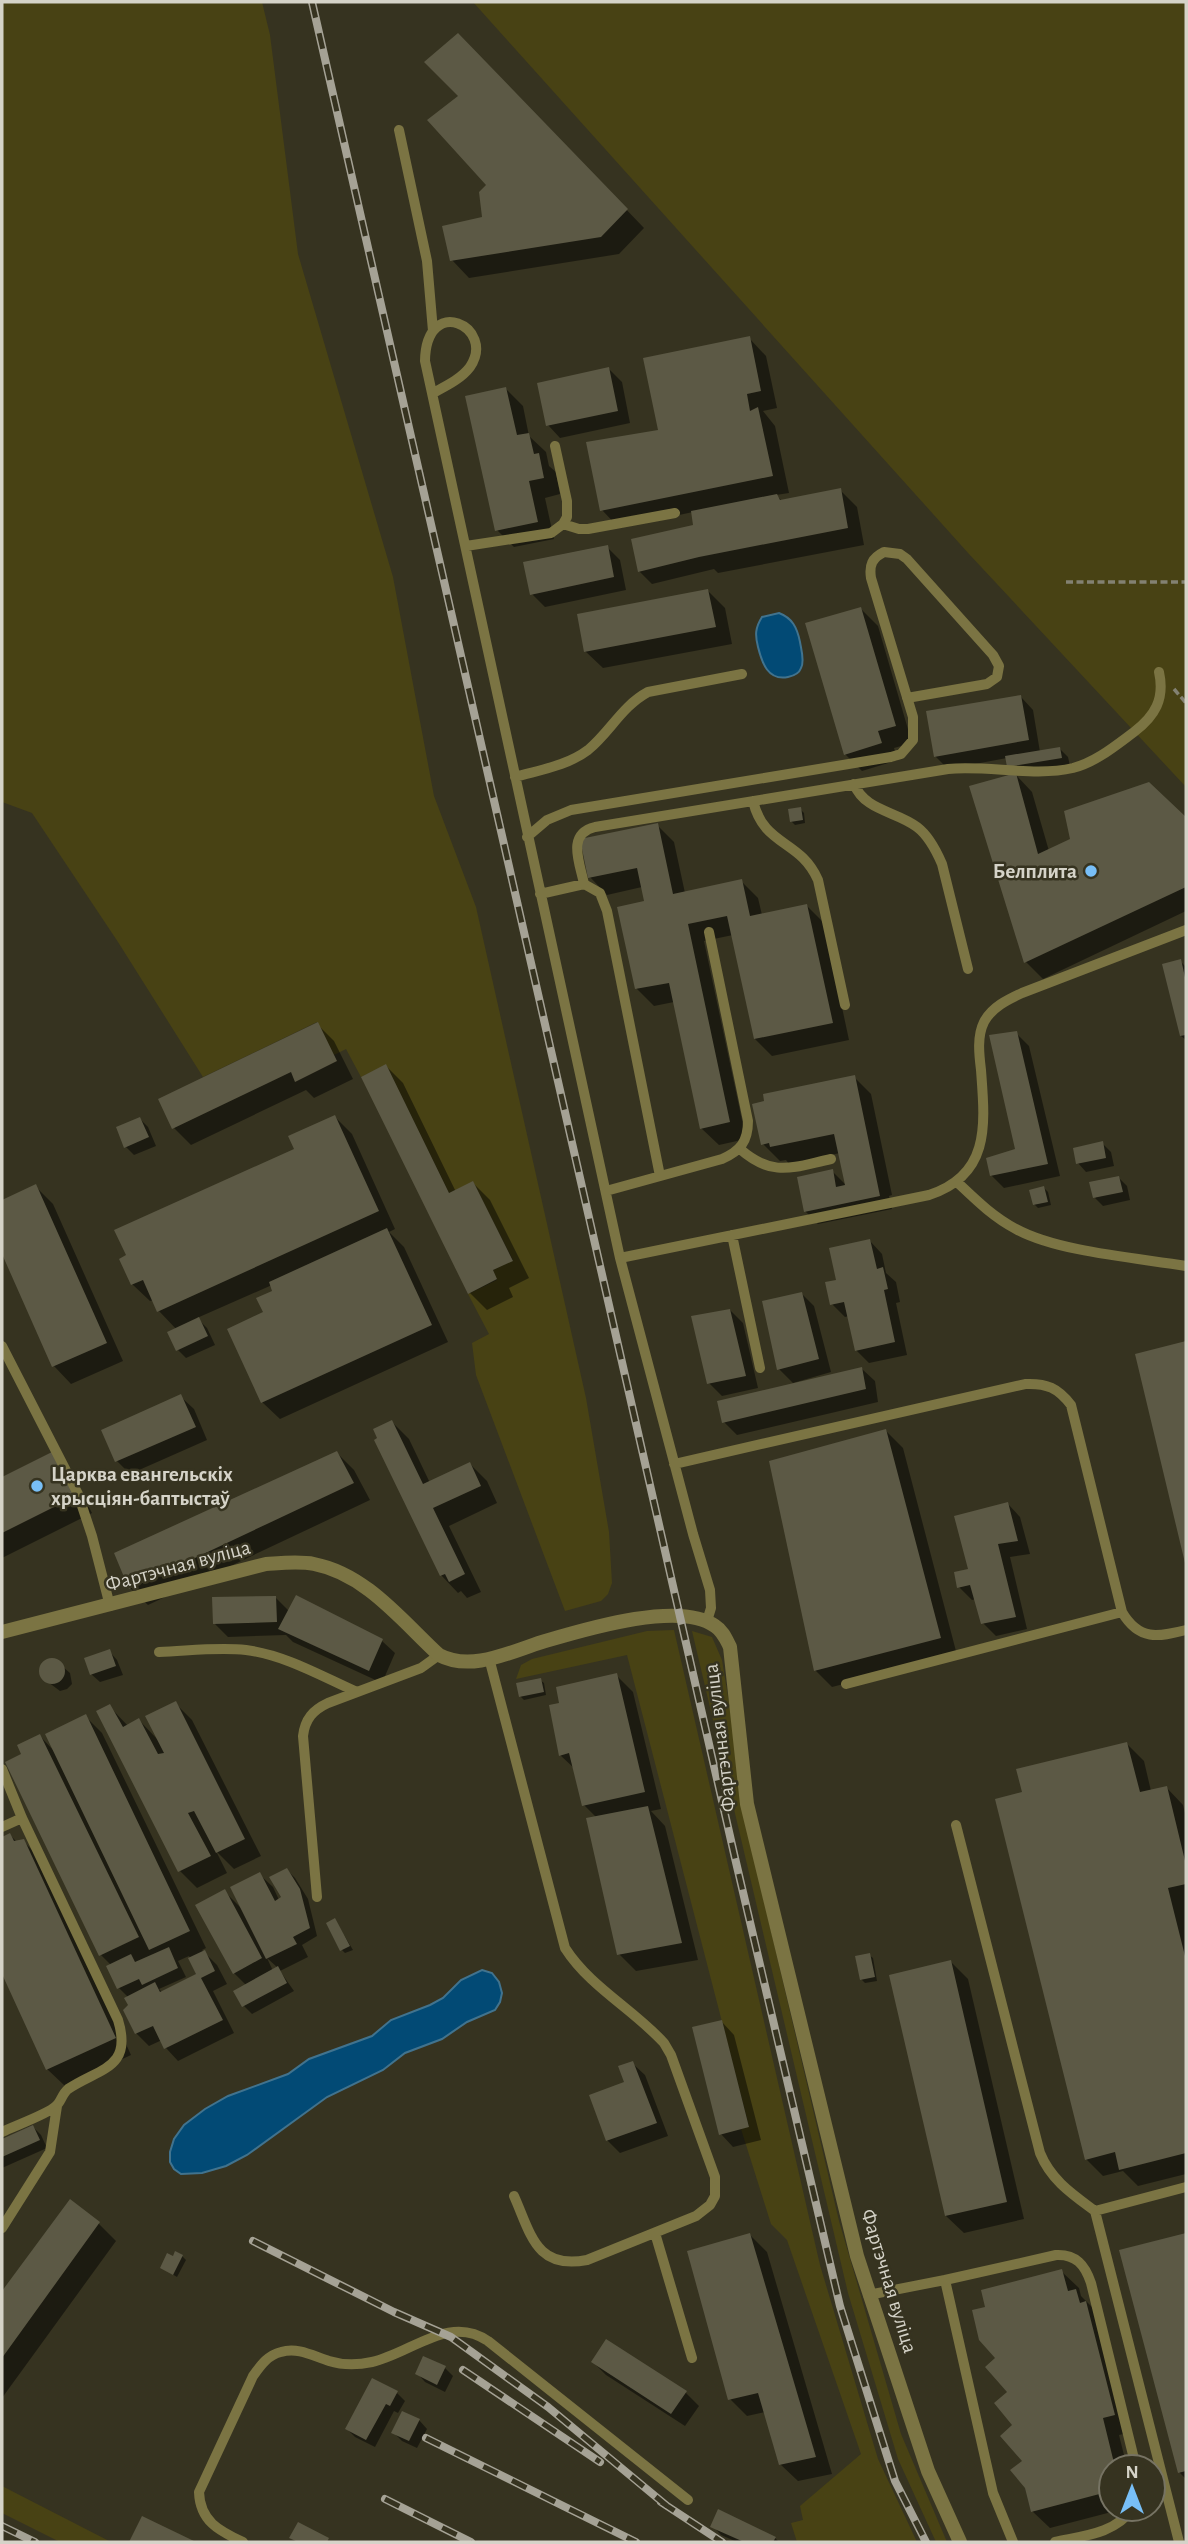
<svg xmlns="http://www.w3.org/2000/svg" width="1188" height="2544" viewBox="0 0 1188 2544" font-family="'Alegreya Sans',sans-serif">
	<rect width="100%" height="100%" fill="#363320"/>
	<!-- green -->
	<path fill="#484214" d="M2 2H262L270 35 298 254 393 577 434 796 476 907 586 1398 609 1532 612 1583 608 1594 601 1601 565 1611 476 1375 472 1343 489 1334 468 1294 497 1280 493 1270 513 1260 473 1182 449 1193 386 1065 361 1077 346 1049 334 1055 317 1022 203 1077 118 942 32 813 2 802Z
		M473 2H1186V787L969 554Z
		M674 1630 820 2265 878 2459 917 2542H797L791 2523 803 2520 800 2506 861 2454 787 2240 771 2224 741 2129 749 2126 627 1655 516 1679 521 1665 532 1659 647 1631Z
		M692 1631 712 1637 722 1660 756 1867 839 2221 901 2434 947 2542H936L898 2459 848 2293Z
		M2 2486 111 2542H60L2 2513Z"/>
	<!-- water -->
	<path fill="#024a75" stroke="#41738e" stroke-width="2" d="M779 613C792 618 797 627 800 642 801 649 805 661 801 668 799 674 793 676 788 677 768 681 762 663 758 647 755 635 755 628 762 617Z
		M482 1970 492 1973 499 1982 502 1993 500 2002 495 2010 467 2022 442 2039 405 2053 383 2070 327 2097 247 2155 226 2166 202 2173 181 2174 174 2169 170 2162V2152L174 2139 184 2125 205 2109 228 2096 288 2074 309 2059 372 2036 391 2020 430 2005 443 1998 461 1980Z"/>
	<!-- shadow -->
	<path fill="#0007" fill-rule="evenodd" d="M475 52 644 228 619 254 469 278 452 260 483 219 488 185 460 96Z
		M749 338 766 356 777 408 763 411 775 426 789 493 776 495 782 501 840 490 857 507 864 545 718 573 714 569 652 584 639 571 695 526 693 512 619 528 602 510 660 432Z
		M609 369 622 382 630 423 560 438 548 425Z
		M506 389 523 406 529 436 546 452 549 466 556 472 560 494 545 498 554 539 514 547 497 530Z
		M607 547 620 560 626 590 545 607 532 594Z
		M708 591 725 608 732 644 603 668 585 651Z
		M861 609 878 626 912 743 894 748 898 760 862 771 845 754Z
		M1021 697 1033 710 1040 752 1060 749 1068 757 1070 766 1016 775 1032 792 1049 851 1072 840 1066 813 1149 784 1186 819V911L1043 979 1026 962 971 787 1016 774 1008 766 1007 758 948 769 935 756 928 713Z
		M800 809 804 813 805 823 795 825 791 821Z
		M657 825 674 842 685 893 741 881 758 898 762 915 807 906 824 923 849 1040 772 1056 755 1039 733 935 704 941 746 1139 719 1145 701 1128 674 1002 654 1006 637 989 646 903 642 887 607 895 590 877Z
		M1180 961 1186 967V1040L1181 1036Z
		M317 1024 334 1041 353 1079 314 1098 306 1090 191 1145 174 1128Z
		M1016 1033 1029 1046 1060 1176 1004 1188 991 1175 1017 1151Z
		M386 1066 403 1083 456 1192 473 1183 490 1200 529 1278 509 1288 513 1297 487 1310 470 1293Z
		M854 1077 871 1094 892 1195 889 1196 892 1209 818 1224 805 1211 832 1171 847 1186 840 1153 789 1164 786 1160 780 1161 763 1144Z
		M335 1117 352 1134 395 1229 389 1232 404 1247 448 1342 280 1419 262 1402 265 1313 275 1291 272 1285 197 1318 207 1328 215 1345 186 1358 178 1350 177 1330 159 1311 154 1300 150 1301 132 1284Z
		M140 1119 148 1127 156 1146 134 1155 126 1147Z
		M1102 1143 1111 1152 1114 1166 1086 1172 1078 1163Z
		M1119 1178 1127 1186 1130 1200 1103 1206 1095 1198Z
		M36 1187 53 1204 123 1361 71 1384 54 1366 2 1250V1202Z
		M1044 1188 1048 1192 1051 1205 1038 1208 1034 1204Z
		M870 1241 882 1254 886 1273 896 1282 900 1302 896 1303 907 1355 869 1363 856 1350 849 1316 845 1317 832 1304 838 1281Z
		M802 1294 814 1306 831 1372 793 1383 779 1369Z
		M730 1310 743 1323 758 1388 722 1396 709 1383Z
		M1186 1343V1559L1137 1355Z
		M862 1369 875 1381 878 1402 737 1435 724 1422Z
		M181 1397 194 1409 207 1440 130 1474 117 1461 103 1431Z
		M392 1422 409 1439 430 1483 470 1464 487 1481 497 1503 449 1526 481 1592 467 1598 461 1591 458 1593 441 1575Z
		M886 1431 903 1448 957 1655 832 1687 815 1670Z
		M53 1453 70 1470 92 1513 2 1558V1479Z
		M337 1453 354 1470 370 1500 148 1605 130 1588Z
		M1008 1504 1020 1517 1030 1554 1010 1557 1027 1629 996 1636 983 1623 976 1599 972 1600 959 1587Z
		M276 1598 289 1611 382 1641 395 1653 382 1683 293 1642 286 1635 228 1637 215 1624Z
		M109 1651 117 1660 123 1675 100 1682 91 1674Z
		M55 1660 70 1673 72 1684 67 1689 60 1691 44 1679 41 1668 45 1662Z
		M616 1675 633 1692 661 1809 651 1811 665 1826 698 1960 636 1971 619 1954 597 1818 584 1805 575 1769 560 1755Z
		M540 1680 544 1683 546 1695 524 1700 520 1696Z
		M175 1703 192 1720 261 1856 234 1869 216 1851 227 1873 197 1888 180 1871 98 1712 110 1707 128 1726 139 1720 158 1740Z
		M85 1716 102 1733 206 1948 202 1950 217 1965 227 1984 213 1991 234 2033 178 2061 166 2048 162 2040 149 2046 136 2033 128 1997 119 1988 111 1965 101 1955 7 1763 24 1755 40 1736 54 1751ZM189 1956 199 1975 163 1993 159 1989 186 1977 178 1961Z
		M1127 1744 1144 1761 1151 1791 1166 1787 1183 1805 1186 1817V2174L1138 2186 1123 2171 1103 2176 1086 2159 1024 1793Z
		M10 1835 17 1842 23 1841 40 1858 131 2055 65 2086 47 2069 2 1970V1839Z
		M287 1870 295 1878 308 1899 317 1936 302 1945 308 1957 280 1971 294 1991 252 2014 244 2006 236 1991 246 1985 234 1973 224 1891 242 1909 260 1875 273 1887 279 1900 283 1897ZM267 1958 278 1968 273 1971Z
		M335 1920 353 1950 345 1953 342 1950Z
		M869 1955 873 1958 877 1981 865 1983 861 1979Z
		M951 1962 968 1979 1024 2219 964 2233 946 2216Z
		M722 2022 734 2035 761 2140 733 2147 721 2134Z
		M632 2063 645 2075 668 2136 620 2153 607 2140Z
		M33 2127 41 2135 47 2148 2 2168V2141Z
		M71 2201 99 2224 116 2241 2 2398V2294Z
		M1186 2234V2479L1180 2473 1122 2252Z
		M750 2235 767 2252 832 2474 798 2481 780 2464 765 2412 747 2416 730 2399Z
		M182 2256 186 2260 177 2277 162 2268 174 2259Z
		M1061 2271 1079 2288 1081 2296 1093 2308 1132 2432 1119 2435 1127 2467H1111V2509H1123L1050 2528 1032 2511 1010 2393 997 2358 987 2308Z
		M606 2342 686 2393 699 2406 685 2426 606 2375 593 2362Z
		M445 2368 453 2376 445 2392 425 2382 417 2373Z
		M397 2393 405 2401 398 2413 394 2411 375 2447 355 2437 347 2429Z
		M419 2420 427 2429 417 2448 402 2441 394 2433Z
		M713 2526 775 2538 779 2542H737L721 2535Z"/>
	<!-- building -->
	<path fill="#5c5945" d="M458 33 628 209 601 237 450 261 442 226 482 217 479 192 486 185 427 120 458 96 424 62Z
		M750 336 761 391 747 394 750 411 758 407 773 476 600 511 586 442 658 430 643 358Z
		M609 367 618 411 546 426 537 383Z
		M506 387 517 435 529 433 534 454 539 453 544 478 529 481 538 522 495 531 465 396Z
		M841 488 848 528 699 557 638 572 631 539 693 525 691 511 777 494 780 500Z
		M608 545 614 577 530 595 523 562Z
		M708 589 716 627 584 652 577 614Z
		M861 607 896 726 878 731 882 743 844 755 805 623Z
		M1021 695 1029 740 934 757 926 711Z
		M1060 747 1062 758 1007 767 1005 756Z
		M1016 773 1038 854 1070 839 1064 811 1149 782 1186 817V887L1024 963 969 786Z
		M801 807 803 820 790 822 788 809Z
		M658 823 673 894 742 879 750 916 807 904 833 1023 754 1039 727 916 688 924 730 1122 700 1129 669 983 635 989 617 907 644 901 637 868 588 878 580 839Z
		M1181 959 1186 982V1035L1180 1036 1162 964Z
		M318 1022 337 1061 295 1082 291 1072 172 1129 158 1099Z
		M1017 1031 1048 1164 990 1176 986 1158 1015 1149 989 1035Z
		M386 1064 449 1193 473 1181 513 1261 493 1270 497 1279 468 1294 361 1077Z
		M855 1075 880 1196 804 1212 797 1177 833 1169 836 1187 845 1185 834 1134 770 1147 769 1143 761 1145 752 1104 764 1101 763 1094Z
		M335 1115 379 1211 157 1312 143 1280 131 1285 119 1259 126 1255 114 1230 294 1149 288 1136Z
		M140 1117 149 1137 124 1148 116 1127Z
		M1103 1141 1106 1158 1076 1164 1073 1148Z
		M1119 1176 1123 1192 1093 1198 1089 1182Z
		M36 1184 107 1343 52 1367 2 1254V1200Z
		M1044 1186 1048 1202 1033 1205 1029 1190Z
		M387 1228 432 1325 261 1403 227 1329 263 1312 256 1298 272 1291 269 1282Z
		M870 1239 877 1269 883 1267 888 1289 884 1290 895 1342 855 1351 844 1302 830 1305 825 1282 836 1280 829 1248Z
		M802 1292 819 1359 777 1370 762 1301Z
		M730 1309 746 1376 707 1384 691 1316Z
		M199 1317 208 1336 176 1351 167 1332Z
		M1186 1341V1563H1185L1135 1354Z
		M862 1367 866 1389 722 1423 717 1401Z
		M181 1394 196 1427 115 1462 101 1430Z
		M392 1420 423 1484 470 1462 481 1486 433 1508 465 1574 449 1582 445 1574 440 1576 374 1440 377 1438 373 1429Z
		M886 1429 941 1638 814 1671 769 1461Z
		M54 1451 76 1496 2 1533V1477Z
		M337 1451 354 1483 129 1589 114 1553Z
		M1008 1502 1018 1541 998 1544 1016 1617 981 1624 970 1585 957 1588 954 1572 968 1569 954 1516Z
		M296 1595 383 1639 369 1671 278 1629Z
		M276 1596 277 1622 213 1624 212 1597Z
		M110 1649 116 1666 90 1675 84 1658Z
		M39 1671a13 13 0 1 1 26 0a13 13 0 1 1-26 0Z
		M617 1673 645 1792 582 1806 569 1753 559 1756 549 1705 559 1703 556 1687Z
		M541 1678 544 1692 519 1697 516 1683Z
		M176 1701 245 1839 216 1853 194 1811 188 1813 211 1856 178 1872 96 1711 110 1704 123 1727 139 1718 158 1754 164 1753 145 1716Z
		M86 1714 190 1931 149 1950 45 1734Z
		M40 1734 139 1937 99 1956 5 1762 21 1754 17 1745Z
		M1127 1742 1140 1792 1167 1786 1186 1865V1884L1168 1888 1186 1960V2153L1119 2170 1115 2152 1085 2160 995 1799 1022 1792 1016 1769Z
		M648 1806 682 1943 617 1955 586 1818Z
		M10 1833 14 1841 24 1839 116 2038 46 2070 2 1974V1837Z
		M287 1868 300 1889 310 1928 293 1937 297 1944 266 1959 230 1887 260 1872 275 1901 281 1897 269 1877Z
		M225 1889 262 1958 233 1974 195 1905Z
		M335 1918 350 1946 340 1951 326 1923Z
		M169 1947 178 1968 142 1985 139 1979 117 1989 106 1966 131 1954 135 1962Z
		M205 1950 215 1971 201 1978 223 2020 164 2049 153 2026 135 2034 123 2010 128 2005 124 1998 155 1982 160 1992 196 1974 188 1958Z
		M870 1953 875 1977 860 1980 855 1956Z
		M951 1960 1007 2202 945 2216 889 1975Z
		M278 1966 287 1983 242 2007 233 1991Z
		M722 2020 749 2127 719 2135 692 2027Z
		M633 2061 657 2123 606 2141 589 2095 624 2082 618 2066Z
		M33 2125 40 2140 2 2157V2139Z
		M70 2199 100 2222 2 2358V2291Z
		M750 2233 816 2457 779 2465 758 2393 728 2400 687 2251Z
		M1186 2233V2471L1178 2473 1119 2250Z
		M175 2251 183 2255 173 2275 160 2268 167 2253 173 2256Z
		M1062 2269 1068 2291 1076 2289 1080 2303 1086 2301 1115 2415 1103 2418 1115 2467H1111V2491L1031 2512 1025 2488 1010 2470 1022 2461 1000 2436 1012 2425 994 2403 1007 2392 985 2367 995 2358 979 2340 972 2310 985 2307 981 2290Z
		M606 2339 687 2391 671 2414 591 2362Z
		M423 2356 446 2366 437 2385 415 2374Z
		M372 2378 398 2391 390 2406 386 2404 366 2440 345 2429Z
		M402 2411 420 2419 409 2441 391 2433Z
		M718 2509 776 2537 773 2542H744L710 2527Z
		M142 2516 196 2542H129Z
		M298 2522 329 2538 327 2542H298L289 2538Z"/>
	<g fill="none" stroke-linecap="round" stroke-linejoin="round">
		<!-- path -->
		<path stroke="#838172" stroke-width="3.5" stroke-dasharray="7 3.5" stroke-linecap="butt" d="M1066 582H1186
			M1174 689 1186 703"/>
		<!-- service -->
		<path stroke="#7b7443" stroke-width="10" d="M399 130 427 261 433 331
			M433 393C446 386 461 379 470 367 497 327 426 293 425 361L620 1258 693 1534 710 1590 711 1608 707 1621
			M563 524 579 529H588L675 513
			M466 546 551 533 563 524 567 517V501L555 446
			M515 777C539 770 567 766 588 750 610 732 622 706 648 692L742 674
			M854 784C865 811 896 811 917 827 929 836 936 850 942 864L968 969
			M753 801C764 847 800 839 818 880L845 1005
			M527 837 547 820 571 810 891 757 901 754 913 740V717L871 578C869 565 872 558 884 552L900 554 907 559 993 655 999 666 997 677 987 684 907 698
			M584 884 600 893 607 911 660 1176
			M540 894 584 884C580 863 566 834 595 827L948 769C987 765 1035 777 1073 768 1096 762 1115 746 1134 732 1155 716 1165 699 1159 672
			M740 1149C773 1178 793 1167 831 1159
			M957 1182C976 1200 993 1217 1016 1229 1058 1252 1138 1258 1186 1266
			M606 1191 722 1159C740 1151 748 1142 748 1121L709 932
			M732 1235 760 1368
			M620 1258 929 1195C991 1175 985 1124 981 1070 979 1054 977 1036 984 1022 992 1007 1007 1000 1022 993L1186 930
			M2 1346 78 1494 92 1536 110 1606
			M674 1464 1025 1384C1047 1383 1058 1388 1071 1405L1122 1612C1139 1641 1158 1637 1186 1630
			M159 1652C188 1651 217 1647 246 1650 285 1655 321 1676 357 1692
			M489 1658 565 1948C590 1987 633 2009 664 2043L671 2055 715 2177V2196L710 2205 696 2216 587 2260C536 2270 531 2234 514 2196
			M846 1684 1122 1612
			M2 1769 22 1818 118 2020C133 2069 99 2068 68 2089 62 2094 61 2102 56 2106 48 2114 14 2126 2 2132
			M956 1825 1040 2153C1051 2180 1072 2194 1095 2211
			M2 1827 22 1818
			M317 1897 303 1736C305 1719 313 1710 328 1703L421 1668 439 1655
			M2 2228 50 2152 57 2106
			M655 2233 692 2358
			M945 2280 1056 2255C1076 2254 1085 2265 1091 2283L1136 2467
			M868 2295 945 2280 993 2493 1013 2542
			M243 2542C219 2531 200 2521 199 2492L253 2376C261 2365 268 2355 281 2352 298 2347 313 2356 329 2361 342 2365 358 2365 372 2362 412 2353 449 2314 488 2341L688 2500
			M1055 2542C1082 2536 1115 2534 1132 2509
			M1179 2542 1095 2211 1186 2187"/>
		<!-- minor -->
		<path stroke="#7b7443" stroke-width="14" d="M2 1632 266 1564C282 1563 299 1561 314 1564 366 1574 402 1621 439 1655 471 1672 510 1652 542 1642 583 1630 679 1600 715 1626 723 1631 726 1639 730 1647L747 1804 857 2256 928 2471 960 2542"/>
		<defs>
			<path id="rail" d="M312 2 735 1858 840 2306 895 2481 926 2542
				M253 2241 394 2312 451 2337 548 2407 667 2506
				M463 2370 600 2462
				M426 2438 636 2542
				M385 2499 471 2542
				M661 2502 722 2542
				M2 2526 35 2542"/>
		</defs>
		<!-- rail casing -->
		<use href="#rail" stroke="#a5a295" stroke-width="8"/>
		<!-- rail -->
		<use href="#rail" stroke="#363320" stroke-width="5" stroke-dasharray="16" stroke-linecap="butt"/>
	</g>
	<!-- markers -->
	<g fill="#78bff7" stroke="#363320" stroke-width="2.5">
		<circle cx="1091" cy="871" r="7"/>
		<circle cx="37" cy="1486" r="7"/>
	</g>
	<g text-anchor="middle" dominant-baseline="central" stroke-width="5" stroke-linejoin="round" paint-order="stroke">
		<!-- poi labels -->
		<g font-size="21" font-weight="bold" fill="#d5d3c8" stroke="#363320" text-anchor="end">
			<text x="1077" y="871">Белплита</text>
			<text x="51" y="1474" text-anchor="start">Царква евангельскіх<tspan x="51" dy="24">хрысціян-баптыстаў</tspan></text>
		</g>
		<!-- street labels -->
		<g font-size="21" fill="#d5d3c8" stroke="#363320">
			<text transform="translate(178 1566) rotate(-15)">Фартэчная вуліца</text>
			<text transform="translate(720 1738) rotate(-97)">Фартэчная вуліца</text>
			<text transform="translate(889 2281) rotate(73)">Фартэчная вуліца</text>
		</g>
	</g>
	<!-- border -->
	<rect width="1188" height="2544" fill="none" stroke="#d5d3c8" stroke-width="7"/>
	<!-- north arrow -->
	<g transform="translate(1132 2488)"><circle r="33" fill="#363320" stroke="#767363" stroke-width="2"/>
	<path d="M0-5L12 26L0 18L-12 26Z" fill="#78bff7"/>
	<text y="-10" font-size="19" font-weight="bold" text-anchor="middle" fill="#d5d3c8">N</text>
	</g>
</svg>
